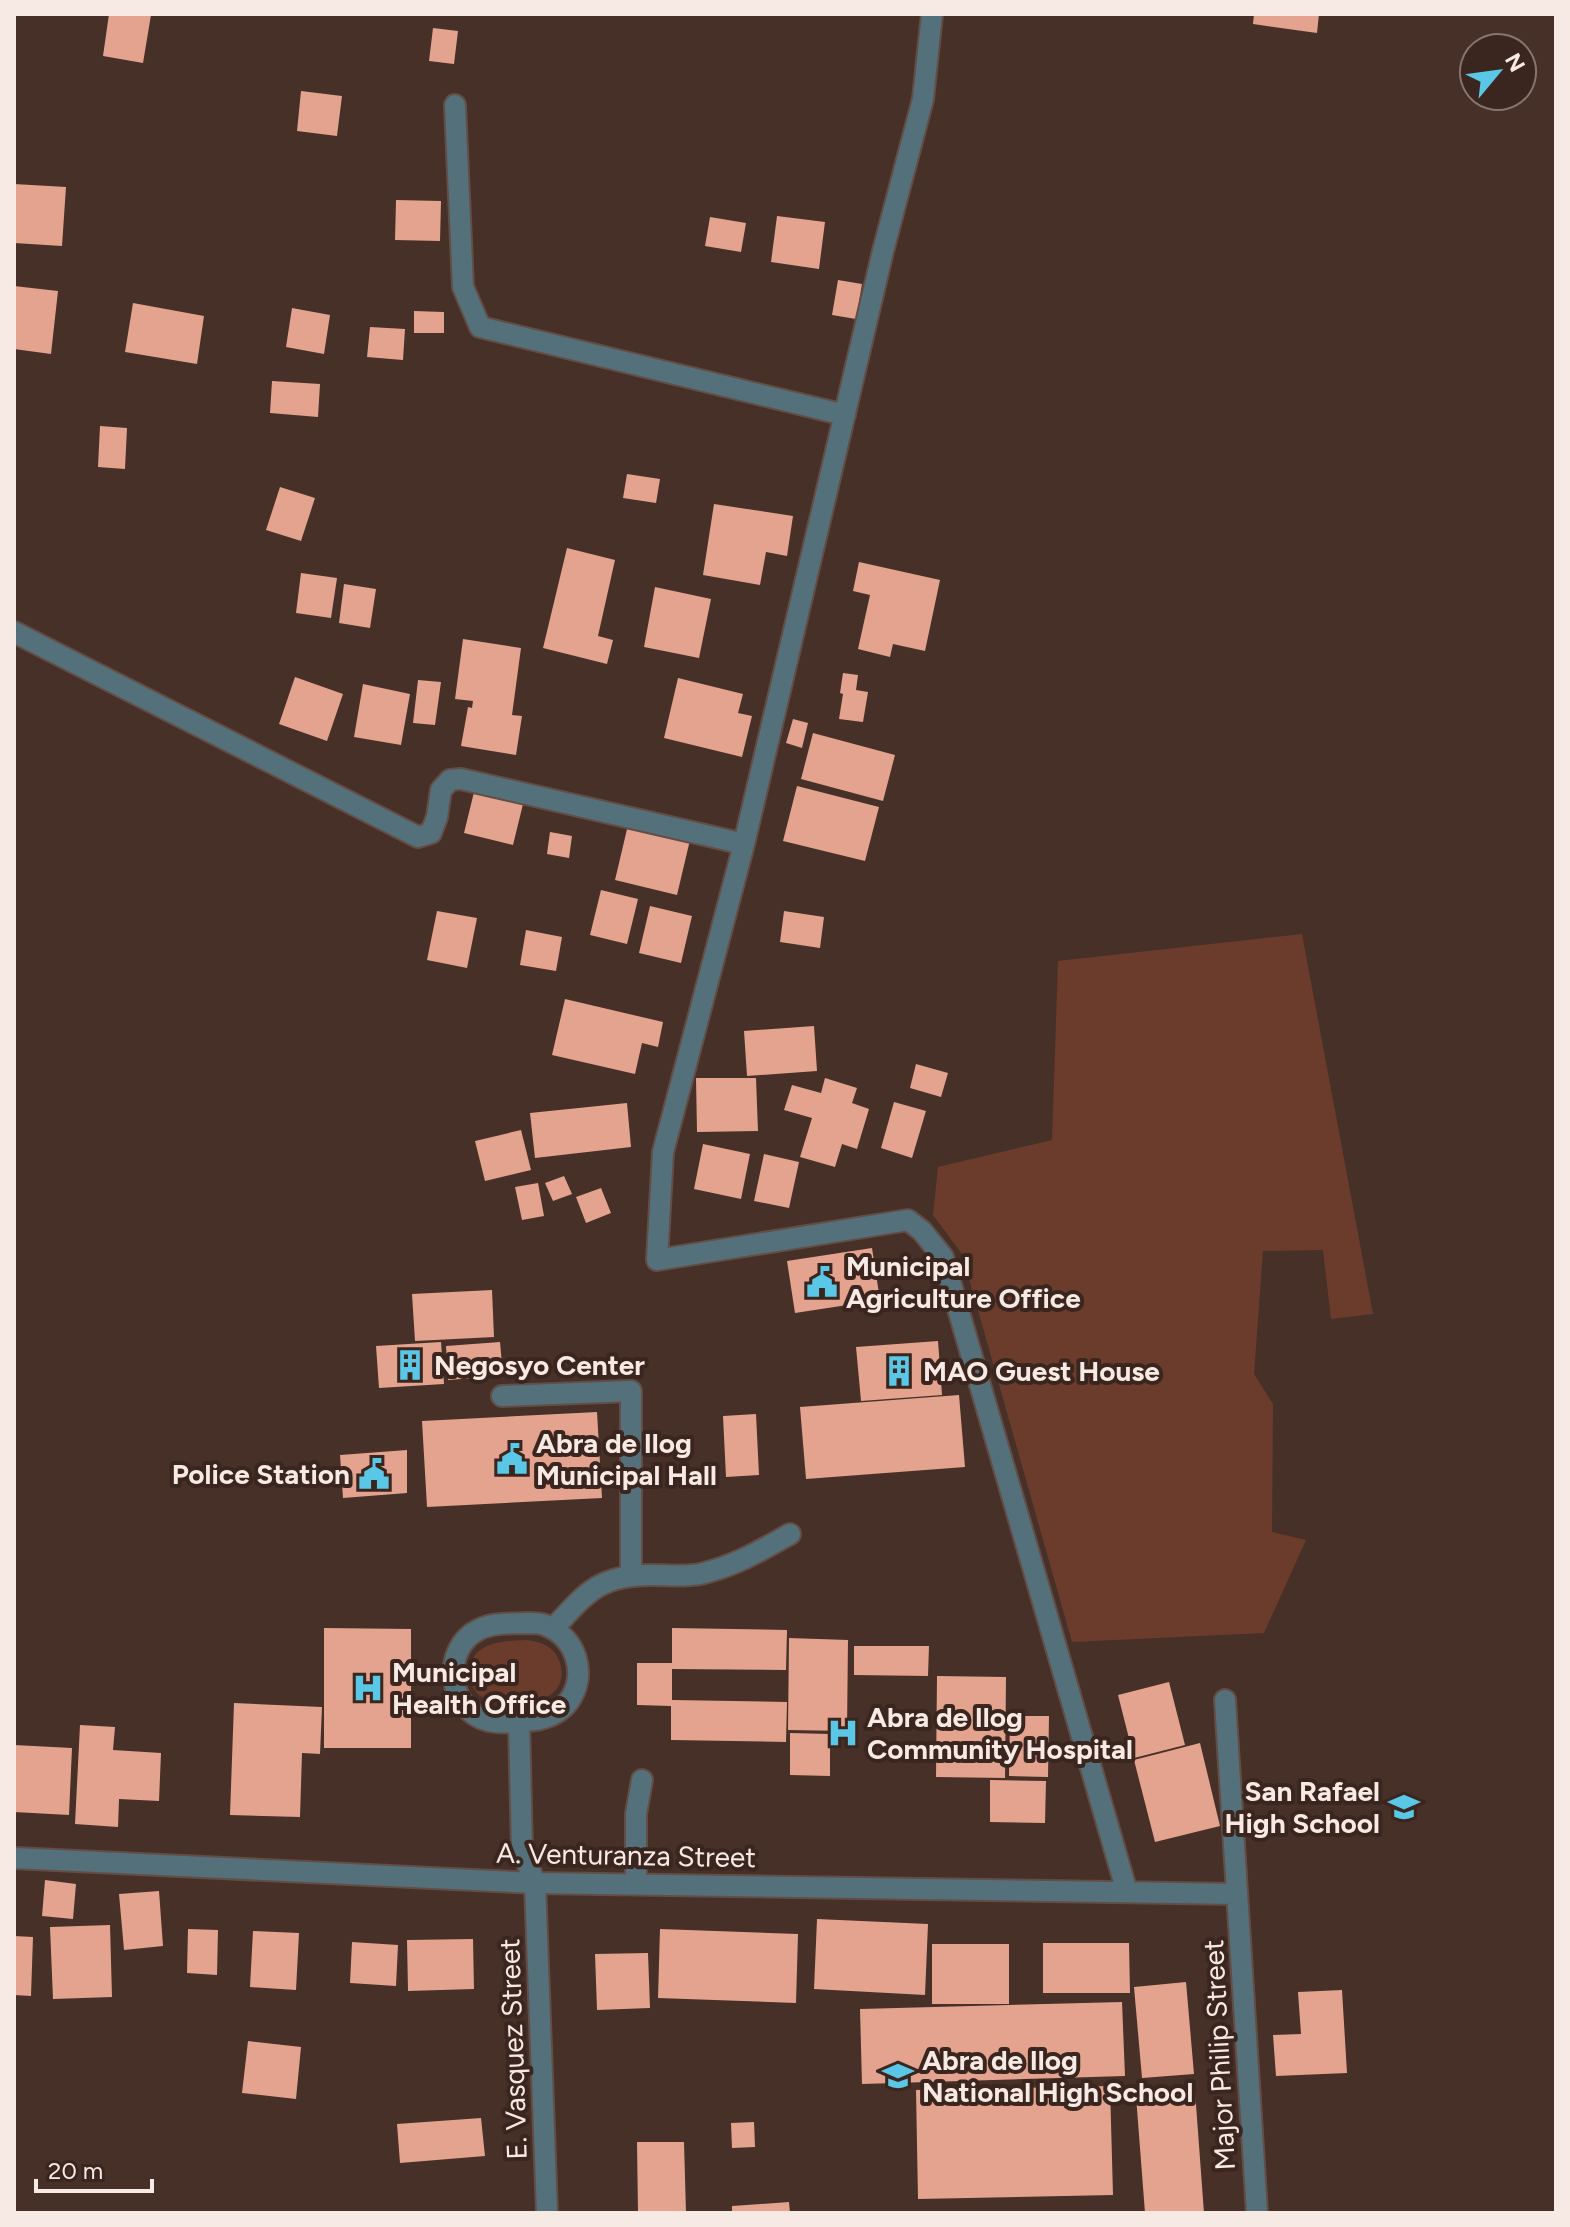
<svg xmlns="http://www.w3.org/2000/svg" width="1570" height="2227" viewBox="0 0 1570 2227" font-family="Figtree,sans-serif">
	<rect width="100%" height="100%" fill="#463028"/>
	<!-- green -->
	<path fill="#6b3c2c" d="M1302 934 1373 1314 1331 1319 1323 1250 1263 1251 1254 1374 1273 1404 1272 1532 1306 1540 1264 1633 1072 1642 962 1254 933 1215 938 1167 1052 1140 1058 961Z
		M527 1640C542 1642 555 1647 560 1663 568 1692 544 1702 520 1704 498 1705 470 1702 470 1673 470 1641 503 1641 527 1640Z"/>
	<!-- building -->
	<path fill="#e4a38e" d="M109 14 151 15 143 63 103 56Z
		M1254 14H1319L1317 33 1253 24Z
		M433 28 458 31 454 64 429 61Z
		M301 91 342 96 337 136 297 131Z
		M14 184 66 187 62 246 14 243Z
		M396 200 441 201 440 241 395 240Z
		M777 216 825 222 819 269 771 262Z
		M710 217 746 223 741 252 705 246Z
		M838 280 862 284 856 319 832 315Z
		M14 286 58 291 51 354 14 349Z
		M133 303 204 316 197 364 125 352Z
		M292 308 330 315 324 354 286 347Z
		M414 311 444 312V333H414Z
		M370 327 405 329 403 360 367 357Z
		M272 381 320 384 318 417 270 413Z
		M100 426 127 428 125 469 98 467Z
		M627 474 660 479 656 503 623 498Z
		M280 487 315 498 301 541 266 530Z
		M714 504 793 516 787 556 766 552 760 585 703 575Z
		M567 548 615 560 598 636 613 640 607 664 543 648Z
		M859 562 940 580 925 651 893 644 890 657 858 649 870 595 853 591Z
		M301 573 337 578 331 618 296 613Z
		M344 584 376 589 370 628 339 623Z
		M655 587 711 599 699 658 644 647Z
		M463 639 521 648 512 715 522 716 516 755 461 746 468 707 472 708 473 701 455 699Z
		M843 673 858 675 856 690 868 692 863 722 839 719 843 694 840 693Z
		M295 677 343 694 327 741 279 724Z
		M678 678 743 694 738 713 752 716 742 757 664 738Z
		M418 680 441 682 435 725 413 723Z
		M363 684 410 694 401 745 354 737Z
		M793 719 808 723 802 748 786 743Z
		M813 733 895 755 883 801 801 779Z
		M797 786 879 807 865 861 783 841Z
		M475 788 524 800 513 845 464 833Z
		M628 825 690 840 677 895 615 880Z
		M550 832 572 836 569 858 547 854Z
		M601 890 638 899 627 944 590 935Z
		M650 906 692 916 681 963 639 953Z
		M437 911 477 918 467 968 427 960Z
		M784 911 824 917 820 948 780 942Z
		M526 930 562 937 556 971 520 965Z
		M565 999 663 1022 658 1047 642 1043 635 1074 552 1055Z
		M814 1026 817 1071 747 1076 744 1031Z
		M916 1064 948 1073 941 1097 910 1088Z
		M696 1078H756L758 1131 697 1132Z
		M825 1078 857 1088 852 1103 869 1109 857 1149 842 1144 835 1167 800 1157 812 1118 784 1110 792 1085 821 1093Z
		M894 1102 926 1111 912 1158 881 1148Z
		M627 1103 631 1147 535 1158 530 1113Z
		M521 1130 531 1170 485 1181 475 1141Z
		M703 1144 750 1154 741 1199 694 1189Z
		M764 1154 799 1162 789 1208 754 1201Z
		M564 1176 572 1194 553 1201 545 1183Z
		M538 1183 544 1216 522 1220 515 1187Z
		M601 1188 611 1213 586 1223 576 1197Z
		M872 1248 880 1300 795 1313 787 1261Z
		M492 1290 494 1337 415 1341 412 1294Z
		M938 1341 942 1395 861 1401 856 1347Z
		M441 1342 444 1384 379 1388 376 1346Z
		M500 1342 503 1376 448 1380 446 1346Z
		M959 1395 965 1467 806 1479 800 1407Z
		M597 1412 602 1498 427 1507 422 1421Z
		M756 1414 759 1475 726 1477 723 1416Z
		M407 1450V1493L343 1498 340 1455Z
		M324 1628 411 1629V1748H324Z
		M672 1628 787 1630 786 1670 672 1669V1700L787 1702 786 1742 671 1740V1706L637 1705V1663H672Z
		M789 1638 848 1640 847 1731 788 1730Z
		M854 1646H929L928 1676 854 1675Z
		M937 1676 1006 1677 1005 1778 936 1777Z
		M1169 1682 1185 1745 1134 1758 1118 1695Z
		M234 1703 322 1707 320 1754 302 1753 300 1817 230 1815Z
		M1010 1716H1049L1048 1777 1009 1776Z
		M80 1725 115 1727 113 1750 161 1753 159 1801 119 1799 118 1827 75 1824Z
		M790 1733 830 1734V1776L790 1775Z
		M1200 1743 1220 1826 1155 1842 1134 1760Z
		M14 1745 72 1748 69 1815 14 1812Z
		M990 1780 1046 1781 1045 1823 990 1822Z
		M45 1880 76 1884 73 1919 42 1916Z
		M159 1891 163 1946 124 1950 119 1894Z
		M817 1919 928 1924 925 1995 814 1989Z
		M110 1925 112 1997 53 1999 50 1927Z
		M188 1929 218 1930 217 1975 187 1973Z
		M660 1929 798 1934 796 2003 658 1998Z
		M253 1931 299 1933 296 1990 250 1987Z
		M14 1936 33 1937 31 1996 14 1995Z
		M473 1939 474 1989 408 1991 407 1940Z
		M352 1942 398 1945 396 1986 350 1983Z
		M1043 1943H1129L1130 1993H1043Z
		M932 1944H1009V2004H932Z
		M648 1953 650 2008 597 2010 595 1954Z
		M1186 1982 1194 2074 1142 2078 1134 1987Z
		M1342 1990 1347 2073 1276 2076 1273 2035 1301 2034 1298 1992Z
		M1122 2002 1125 2076 862 2084 860 2009Z
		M248 2041 301 2047 296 2099 242 2093Z
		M1110 2086 1113 2195 918 2199 916 2090Z
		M1195 2091 1204 2213H1145L1136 2096Z
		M481 2118 485 2156 400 2163 397 2124Z
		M754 2122 755 2147 732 2148 731 2123Z
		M637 2142H684L686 2213H638Z
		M789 2202 790 2213H732V2206Z"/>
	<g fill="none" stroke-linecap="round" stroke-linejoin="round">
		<defs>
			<path id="minor" d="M932 14 923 99 883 251 744 844 663 1152 657 1260 908 1220 922 1231 943 1257 1127 1892
				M455 105 463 287 480 327 845 415
				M14 632 418 837 431 833 437 817 441 790 450 780 461 779 744 844
				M502 1396 631 1391V1575
				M527 1623C533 1623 540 1623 545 1625 576 1637 588 1674 569 1701 559 1715 542 1720 526 1721 514 1722 500 1724 489 1721 447 1711 441 1649 478 1630 493 1622 512 1624 527 1623Z
				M553 1629C586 1593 599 1575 651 1575 667 1575 685 1577 700 1574 735 1566 760 1551 790 1534
				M1225 1700 1257 2213
				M519 1722 522 1850 535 1883 547 2213
				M14 1858 535 1883 1237 1894
				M636 1884V1814L642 1780"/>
		</defs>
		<!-- minor casing -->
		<use href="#minor" stroke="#624e46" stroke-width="24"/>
		<!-- minor -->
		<use href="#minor" stroke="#54717b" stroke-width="20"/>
	</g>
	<!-- icons -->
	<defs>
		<symbol id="civic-bare" viewBox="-9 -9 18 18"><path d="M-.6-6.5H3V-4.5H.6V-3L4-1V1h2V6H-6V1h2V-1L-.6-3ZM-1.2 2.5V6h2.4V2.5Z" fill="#5bc7e7" stroke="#3b261f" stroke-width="2.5" paint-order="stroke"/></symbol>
		<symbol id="building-bare" viewBox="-9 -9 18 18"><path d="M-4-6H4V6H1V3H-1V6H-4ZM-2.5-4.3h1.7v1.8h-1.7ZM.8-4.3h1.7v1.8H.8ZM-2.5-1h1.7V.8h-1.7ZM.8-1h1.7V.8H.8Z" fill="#5bc7e7" stroke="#3b261f" stroke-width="2.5" paint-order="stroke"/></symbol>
		<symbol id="hospital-bare" viewBox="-9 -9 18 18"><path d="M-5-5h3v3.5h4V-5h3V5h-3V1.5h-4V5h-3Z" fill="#5bc7e7" stroke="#3b261f" stroke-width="2.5" paint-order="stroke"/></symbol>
		<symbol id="school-bare" viewBox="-9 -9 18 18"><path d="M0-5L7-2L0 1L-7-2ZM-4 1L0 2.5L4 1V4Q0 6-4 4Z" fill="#5bc7e7" stroke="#3b261f" stroke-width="2.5" paint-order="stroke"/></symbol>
	</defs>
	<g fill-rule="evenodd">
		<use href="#civic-bare" x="800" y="1260" width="44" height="44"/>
		<use href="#building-bare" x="388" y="1343" width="44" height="44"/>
		<use href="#building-bare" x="877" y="1349" width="44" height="44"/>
		<use href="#civic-bare" x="490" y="1437" width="44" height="44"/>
		<use href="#civic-bare" x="352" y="1452" width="44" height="44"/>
		<use href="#hospital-bare" x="346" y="1666" width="44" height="44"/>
		<use href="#hospital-bare" x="821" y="1711" width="44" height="44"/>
		<use href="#school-bare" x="1382" y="1785" width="44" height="44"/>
		<use href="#school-bare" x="876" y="2054" width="44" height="44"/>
	</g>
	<g text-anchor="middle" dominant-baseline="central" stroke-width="8" stroke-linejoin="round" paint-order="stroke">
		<!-- poi labels -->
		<g font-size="28" font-weight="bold" fill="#f7e9e4" stroke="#3b261f" text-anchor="start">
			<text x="846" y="1266">Municipal<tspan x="846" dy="32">Agriculture Office</tspan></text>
			<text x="434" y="1365">Negosyo Center</text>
			<text x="923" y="1371">MAO Guest House</text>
			<text x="536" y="1443">Abra de Ilog<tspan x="536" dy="32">Municipal Hall</tspan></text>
			<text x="350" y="1474" text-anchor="end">Police Station</text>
			<text x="392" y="1672">Municipal<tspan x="392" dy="32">Health Office</tspan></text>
			<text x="867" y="1717">Abra de Ilog<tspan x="867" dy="32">Community Hospital</tspan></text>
			<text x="1380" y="1791" text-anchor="end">San Rafael<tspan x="1380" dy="32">High School</tspan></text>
			<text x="922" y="2060">Abra de Ilog<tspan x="922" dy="32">National High School</tspan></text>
		</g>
		<!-- street labels -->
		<g font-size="28" fill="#f7e9e4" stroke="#3b261f">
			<text transform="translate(626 1855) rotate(1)">A. Venturanza Street</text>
			<text transform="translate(513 2049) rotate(-92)">E. Vasquez Street</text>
			<text transform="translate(1219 2055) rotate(-93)">Major Philip Street</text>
		</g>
	</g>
	<!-- border -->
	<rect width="1570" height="2227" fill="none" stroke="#f7e9e4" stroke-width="32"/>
	<!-- north arrow -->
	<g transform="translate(1498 72) rotate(61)"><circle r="38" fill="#3b261f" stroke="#86746e" stroke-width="2"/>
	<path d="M0-6L14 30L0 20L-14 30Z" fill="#5bc7e7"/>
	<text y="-12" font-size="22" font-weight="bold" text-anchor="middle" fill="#f7e9e4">N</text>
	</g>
	<!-- scale -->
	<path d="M36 2179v12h116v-12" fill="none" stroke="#f7e9e4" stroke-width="4"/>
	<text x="48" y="2179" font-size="24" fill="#f7e9e4" stroke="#3b261f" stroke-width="6" paint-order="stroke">20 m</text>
</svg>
